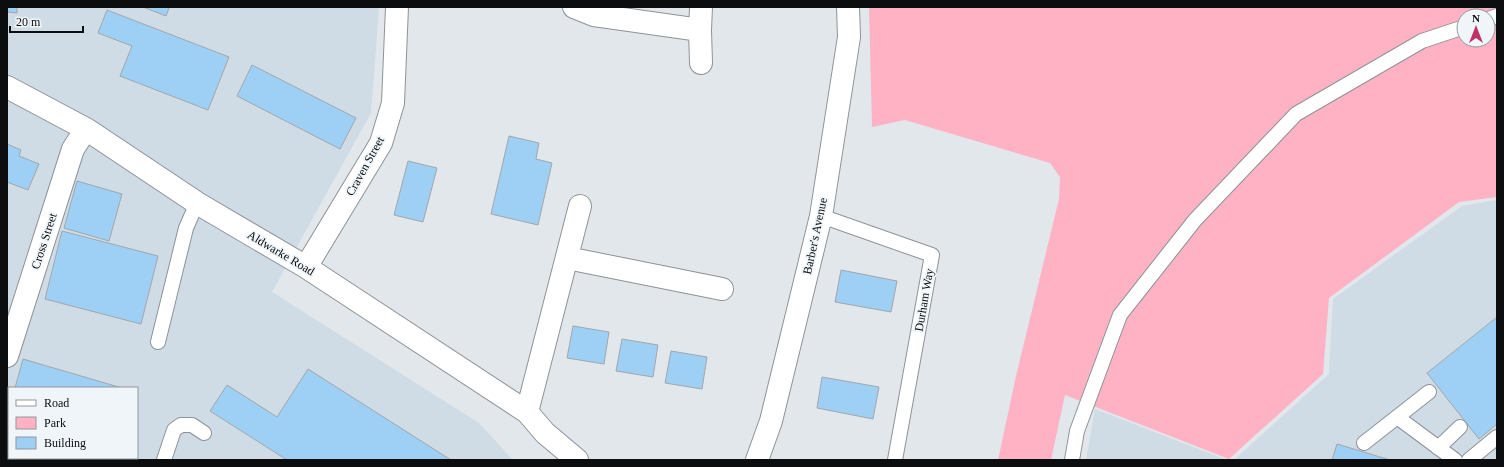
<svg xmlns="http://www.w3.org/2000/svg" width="1504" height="467" viewBox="0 0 1504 467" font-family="'Times New Roman',serif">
	<rect width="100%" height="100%" fill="#e2e7eb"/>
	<!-- built -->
	<path fill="#cfdbe5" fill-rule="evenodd" d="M7 7H379L371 113 272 292 479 423 513 460H7ZM9 388H137V458H9Z
		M1497 200V460H1234L1329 374 1333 299 1462 206Z
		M1095 409 1227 460H1086Z"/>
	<!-- green -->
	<path fill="#feb2c4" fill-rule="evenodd" d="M869 7H1497V197L1459 202 1329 298 1323 374 1229 459 1065 395 1051 460H998L1016 376 1059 199 1060 177 1050 163 905 120 872 127ZM1464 16H1488V40H1464Z"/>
	<!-- building -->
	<path fill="#9dd0f4" stroke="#a2a7ab" d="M7 7H17V13L7 12Z
		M143 7H167L169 8 166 16Z
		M107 10 229 57 208 110 120 76 132 46 98 33Z
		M252 65 356 118 340 149 237 96Z
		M509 136 539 143 536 159 552 163 538 225 491 214Z
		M7 144 21 150 19 156 39 164 28 190 7 182Z
		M408 161 437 168 423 222 394 215Z
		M77 181 122 194 109 241 64 228Z
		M62 231 158 256 141 324 45 299Z
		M841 270 897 281 891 312 835 302Z
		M1497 317V424L1479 439 1427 373Z
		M573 326 609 332 604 364 567 358Z
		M622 339 658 345 653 377 616 371Z
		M671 351 707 357 702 389 665 383Z
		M23 359 122 388H15Z
		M308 369 451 460H287L210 411 227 385 277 417Z
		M822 377 879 387 873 419 817 408Z
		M1337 444 1390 460H1332Z"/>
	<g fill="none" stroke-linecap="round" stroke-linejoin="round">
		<defs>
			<path id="lane" d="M1488 19 1497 16
				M821 216 932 255 895 460
				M158 342 186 228 197 203
				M1397 417 1455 460
				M1364 443 1429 392
				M1438 448 1460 427
				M164 460 174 430 181 425H192L204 433
				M1072 460 1077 431 1120 315 1195 220 1296 114 1422 41 1464 27
				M1469 460 1497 437"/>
			<path id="street" d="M574 7 594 15 700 30
				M701 63 700 30 701 7
				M7 87 86 129 197 203 306 267 527 412 545 433 577 460
				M567 258 722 289
				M306 267 381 143 393 103 397 7
				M7 356 73 149 86 129
				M527 412 580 206
				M7 458 13 460
				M757 460 771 421 821 216 849 37 848 7"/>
		</defs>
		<!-- lane casing -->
		<use href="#lane" stroke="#8e9397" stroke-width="16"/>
		<!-- street casing -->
		<use href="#street" stroke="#8e9397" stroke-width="24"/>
		<!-- lane -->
		<use href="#lane" stroke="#fff" stroke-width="14"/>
		<!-- street -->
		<use href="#street" stroke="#fff" stroke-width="22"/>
	</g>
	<g text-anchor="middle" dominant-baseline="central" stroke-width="3.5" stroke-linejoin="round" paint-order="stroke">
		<!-- street labels -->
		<g font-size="12" fill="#0b0d0e" stroke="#eff5f9">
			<text transform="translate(365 166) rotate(-61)">Craven Street</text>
			<text transform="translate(815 236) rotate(-78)">Barber's Avenue</text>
			<text transform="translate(44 241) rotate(-72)">Cross Street</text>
			<text transform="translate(281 253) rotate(31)">Aldwarke Road</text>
			<text transform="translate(924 300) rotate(-80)">Durham Way</text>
		</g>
	</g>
	<!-- border -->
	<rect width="1504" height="467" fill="none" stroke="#0b0d0e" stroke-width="16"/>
	<!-- legend -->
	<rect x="8" y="387" width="130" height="72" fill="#eff5f9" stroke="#94989b"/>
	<rect x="16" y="400" width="20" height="6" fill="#ffffff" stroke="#94989b"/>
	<text x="44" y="407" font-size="12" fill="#0b0d0e">Road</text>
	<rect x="16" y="417" width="20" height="12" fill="#feb2c4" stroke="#94989b"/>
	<text x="44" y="427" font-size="12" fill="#0b0d0e">Park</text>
	<rect x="16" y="437" width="20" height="12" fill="#9dd0f4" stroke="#94989b"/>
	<text x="44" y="447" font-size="12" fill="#0b0d0e">Building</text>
	<!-- north arrow -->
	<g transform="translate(1476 28)"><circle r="19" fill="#eff5f9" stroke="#94989b"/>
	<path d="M0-3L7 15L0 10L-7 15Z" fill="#be3265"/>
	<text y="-6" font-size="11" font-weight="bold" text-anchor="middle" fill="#0b0d0e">N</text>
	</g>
	<!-- scale -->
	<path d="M10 26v6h73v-6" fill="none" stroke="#0b0d0e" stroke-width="2"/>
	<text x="16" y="26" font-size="12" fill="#0b0d0e" stroke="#eff5f9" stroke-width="3" paint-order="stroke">20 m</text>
</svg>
